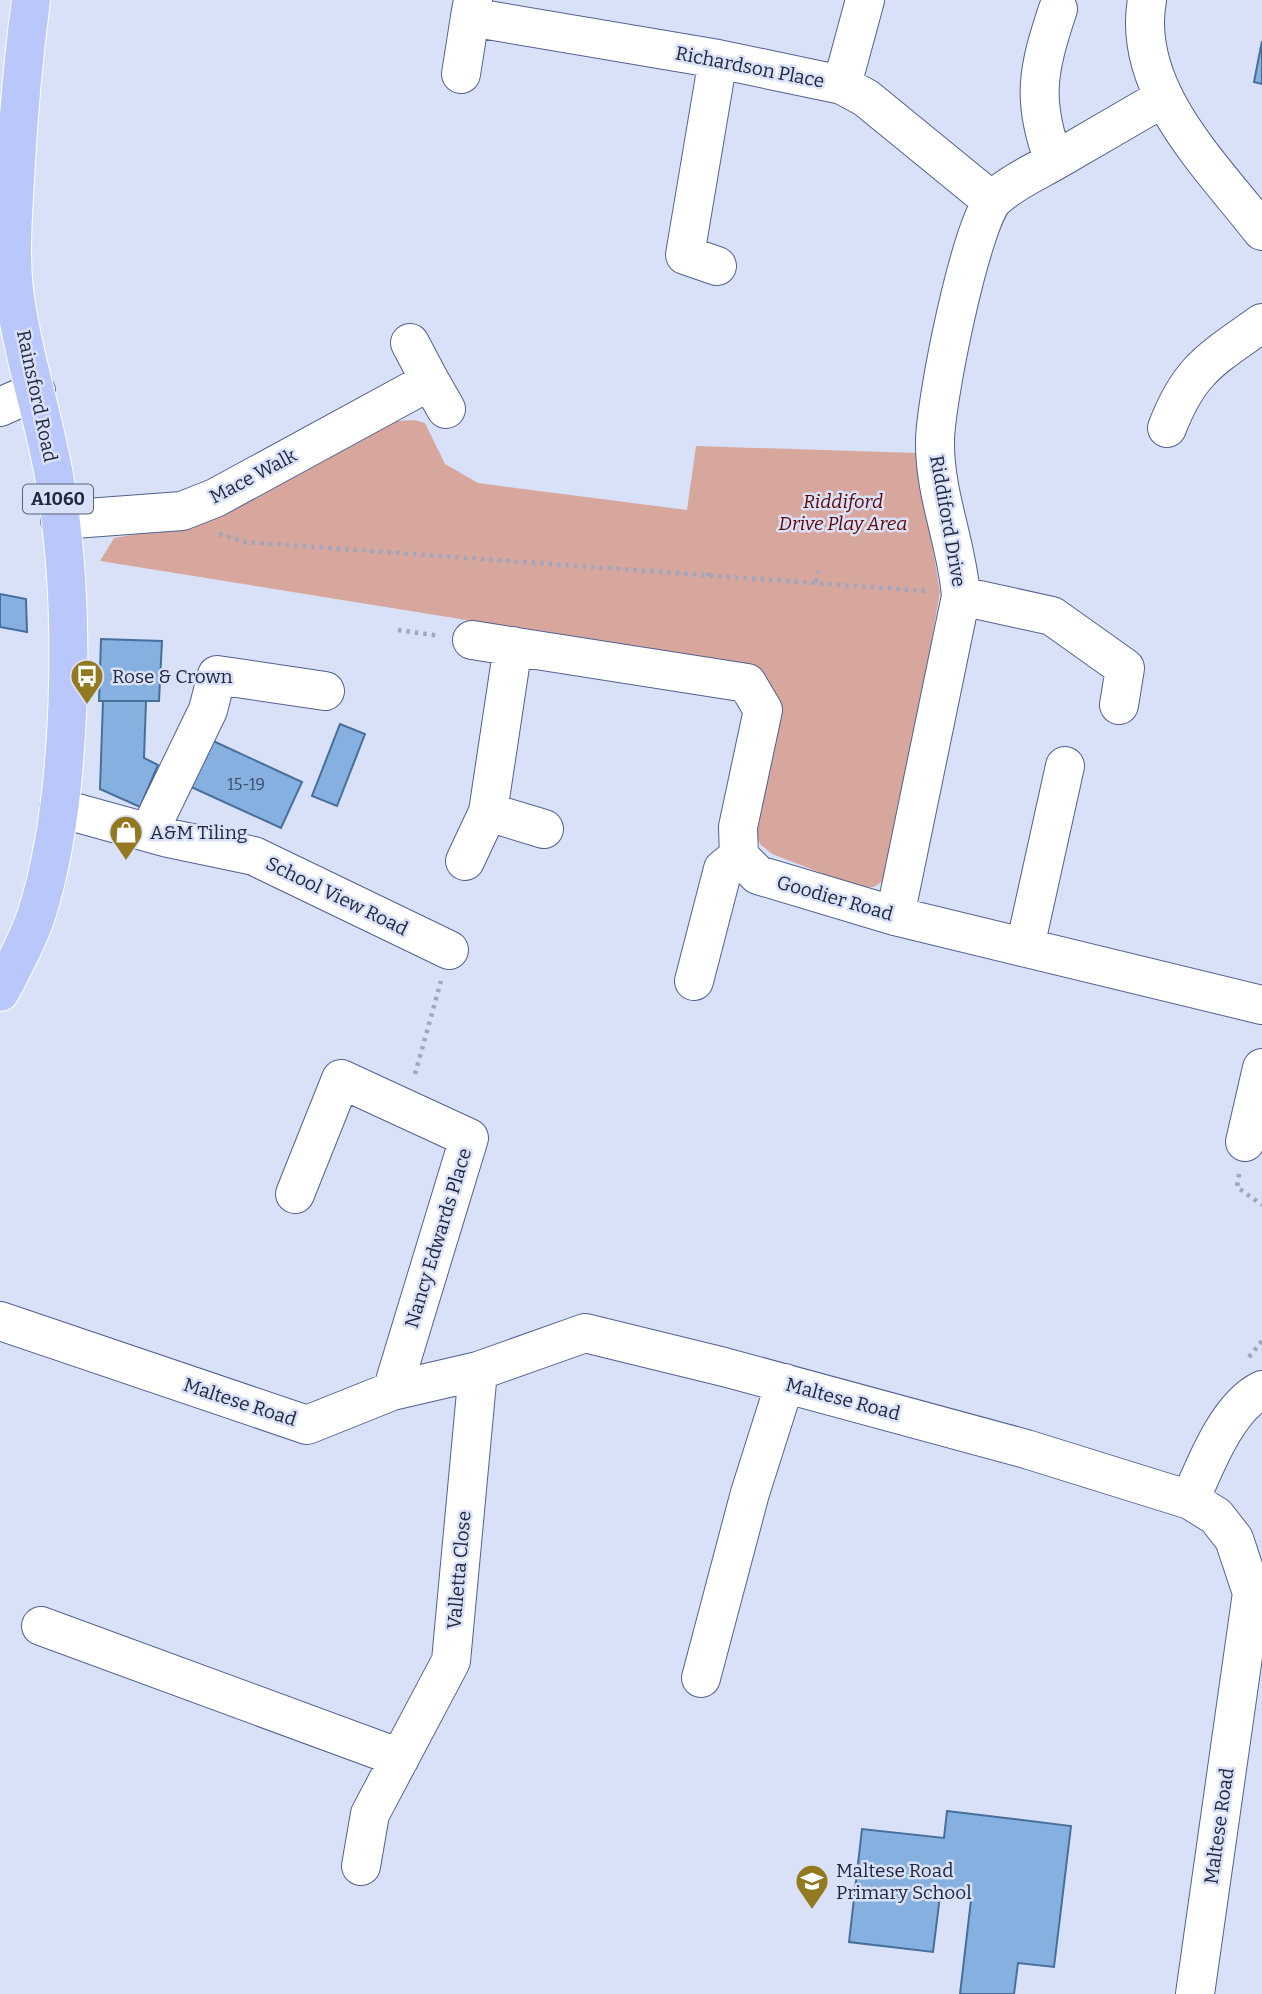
<svg xmlns="http://www.w3.org/2000/svg" width="1262" height="1994" viewBox="0 0 1262 1994" font-family="Bitter,serif">
	<rect width="100%" height="100%" fill="#d9e1f8"/>
	<!-- green -->
	<path fill="#d7a79d" d="M415 420 425 423 445 464 478 483 687 510 696 446 917 453 940 592 922 696 883 881 874 887 860 888 772 854 761 845 754 832 752 672 454 618 100 561 114 538 196 524 395 421Z"/>
	<!-- building -->
	<path fill="#85b0df" stroke="#476f9b" stroke-width="2" d="M1262 41V84L1254 82Z
		M0 594 26 599 27 632 0 627Z
		M101 639 162 641 159 701H99Z
		M103 701H146L144 758 158 765 140 807 100 789Z
		M340 724 365 734 337 806 312 796Z
		M211 740 302 782 281 828 189 786Z
		M947 1811 1071 1826 1054 1967 1018 1963 1014 1994H960L971 1900 940 1896 933 1952 849 1942 862 1829 944 1838Z"/>
	<g fill="none" stroke-linecap="round" stroke-linejoin="round">
		<defs>
			<path id="minor" d="M473 0 470 17 718 59 842 85 866 98 992 201
				M1147 0C1131 90 1212 166 1262 231
				M461 74 470 17
				M842 85 865 0
				M1054 161C1031 100 1038 69 1058 9
				M717 266 685 255 718 59
				M410 343 430 381
				M0 407 36 391
				M1167 428C1190 368 1212 359 1262 323
				M60 520 182 511 215 498 430 381 446 409
				M961 596 1052 616 1125 668 1119 705
				M472 640 747 683 763 710 738 827 739 856 758 875 895 916 1262 1005
				M59 808 168 838 254 856 449 950
				M488 812 544 829
				M149 832 208 710 217 675 325 691
				M465 861 488 812 513 646
				M895 916 961 596C957 544 935 496 935 444 934 407 971 221 995 198 1014 181 1036 172 1058 159 1093 139 1128 118 1163 98
				M1025 947 1065 766
				M694 981 723 869 739 856
				M1245 1142 1262 1068
				M295 1194 341 1079 469 1138 392 1391
				M0 1321 307 1425 392 1391 478 1371 585 1333 724 1367 1026 1449 1190 1500 1216 1516 1234 1539 1252 1593 1195 1994
				M1190 1500C1205 1466 1227 1407 1262 1390
				M41 1626 400 1758
				M701 1678 750 1493 785 1383
				M361 1866 370 1814 451 1661 478 1371"/>
			<path id="major" d="M0 992C13 968 27 942 36 916 74 798 76 603 55 481 44 417 22 354 14 290 10 253 13 215 15 179 18 119 23 60 31 0"/>
		</defs>
		<!-- minor casing -->
		<use href="#minor" stroke="#526093" stroke-width="40"/>
		<!-- major casing -->
		<use href="#major" stroke="#fff" stroke-width="40"/>
		<!-- path -->
		<path stroke="#9fa6bd" stroke-width="4.5" stroke-dasharray="3.5 5" stroke-linecap="butt" d="M219 534 246 542 925 591
			M708 576 709 567
			M816 582 818 571
			M398 630 440 636
			M415 1074 441 981
			M1239 1174 1237 1187 1262 1205
			M1249 1357 1262 1341"/>
		<!-- minor -->
		<use href="#minor" stroke="#fff" stroke-width="38"/>
		<!-- major -->
		<use href="#major" stroke="#bac7fb" stroke-width="38"/>
	</g>
	<!-- icons -->
	<defs>
		<symbol id="bus-pin" viewBox="-11 -11 22 30"><path d="M0 17L-7.5 6A9.5 9.5 0 1 1 7.5 6Z" fill="#937920" stroke="#d9e1f8"/><path d="M-5-6H5V4H4V6H2V4H-2V6H-4V4H-5ZM-3.5-4V0h7V-4ZM-3.5 1.2v1.5H-2V1.2ZM2 1.2v1.5H3.5V1.2Z" fill="#fff"/></symbol>
		<symbol id="shop-pin" viewBox="-11 -11 22 30"><path d="M0 17L-7.5 6A9.5 9.5 0 1 1 7.5 6Z" fill="#937920" stroke="#d9e1f8"/><path d="M-5-2.5h2.3a2.7 3.5 0 0 1 5.4 0H5L5.5 6h-11ZM-1.5-2.5h3a1.5 2.3 0 0 0-3 0Z" fill="#fff"/></symbol>
		<symbol id="school-pin" viewBox="-11 -11 22 30"><path d="M0 17L-7.5 6A9.5 9.5 0 1 1 7.5 6Z" fill="#937920" stroke="#d9e1f8"/><path d="M0-5L7-2L0 1L-7-2ZM-4 1L0 2.5L4 1V4Q0 6-4 4Z" fill="#fff"/></symbol>
	</defs>
	<g fill-rule="evenodd">
		<use href="#bus-pin" x="68" y="657" width="38" height="52"/>
		<use href="#shop-pin" x="107" y="813" width="38" height="52"/>
		<use href="#school-pin" x="793" y="1862" width="38" height="52"/>
	</g>
	<g text-anchor="middle" dominant-baseline="central" stroke-width="5" stroke-linejoin="round" paint-order="stroke">
		<!-- number labels -->
		<g font-size="16" fill="#3b4a66">
			<text x="246" y="784">15-19</text>
		</g>
		<!-- shield labels -->
		<rect fill="#d9e1f8" stroke="#596076" stroke-width="2" x="23" y="484.5" width="70" height="29" rx="5"/>
		<g font-size="18" font-weight="bold" fill="#22283e">
			<text x="58" y="499">A1060</text>
		</g>
		<!-- street labels -->
		<g font-size="19" fill="#22283e" stroke="#d9e1f8">
			<text transform="translate(750 67) rotate(11)">Richardson Place</text>
			<text transform="translate(37 396) rotate(78)">Rainsford Road</text>
			<text transform="translate(253 476) rotate(-28)">Mace Walk</text>
			<text transform="translate(948 521) rotate(80)">Riddiford Drive</text>
			<text transform="translate(337 896) rotate(26)">School View Road</text>
			<text transform="translate(835 898) rotate(16)">Goodier Road</text>
			<text transform="translate(438 1238) rotate(-73)">Nancy Edwards Place</text>
			<text transform="translate(843 1399) rotate(15)">Maltese Road</text>
			<text transform="translate(240 1402) rotate(18)">Maltese Road</text>
			<text transform="translate(459 1570) rotate(-85)">Valletta Close</text>
			<text transform="translate(1219 1826) rotate(-82)">Maltese Road</text>
		</g>
		<!-- park labels -->
		<g font-size="19" font-style="italic" fill="#620500" stroke="#d9e1f8">
			<text x="843" y="501">Riddiford<tspan x="843" dy="22">Drive Play Area</tspan></text>
		</g>
		<!-- poi labels -->
		<g font-size="19" fill="#22283e" stroke="#d9e1f8" text-anchor="start">
			<text x="112" y="676">Rose &amp; Crown</text>
			<text x="150" y="832">A&amp;M Tiling</text>
			<text x="836" y="1870">Maltese Road<tspan x="836" dy="22">Primary School</tspan></text>
		</g>
	</g>
</svg>
